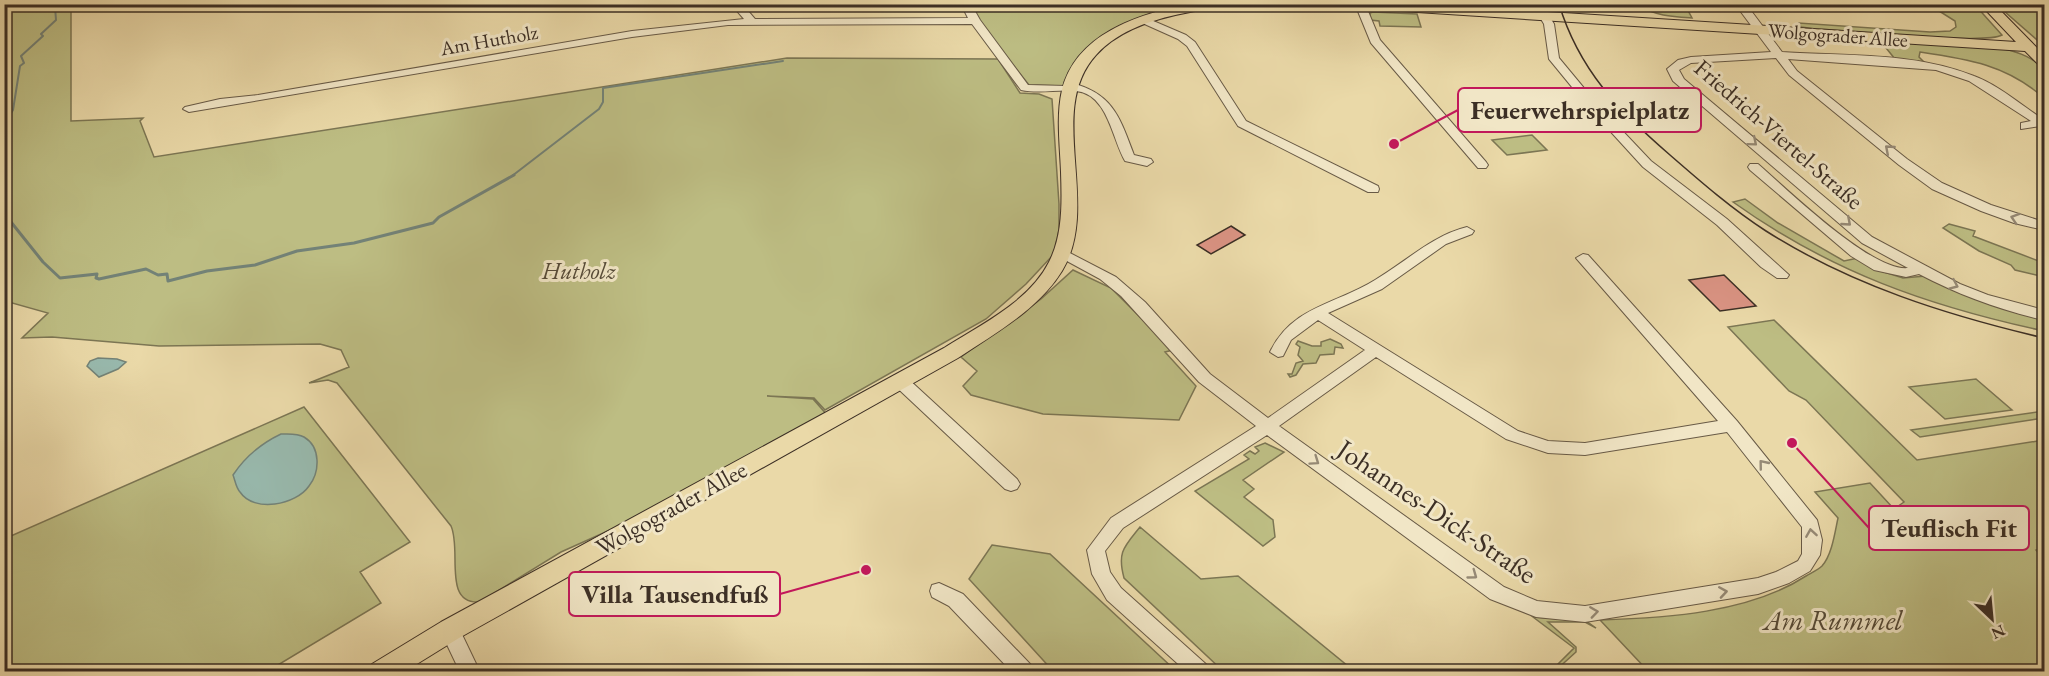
<svg xmlns="http://www.w3.org/2000/svg" width="2049" height="676" viewBox="0 0 2049 676" font-family="'EB Garamond',serif">
	<rect width="100%" height="100%" fill="#ead9a8"/>
	<filter id="stains"><feTurbulence type="fractalNoise" baseFrequency=".00333" numOctaves="4"/><feColorMatrix values="0 0 0 0 .2 0 0 0 0 .09 0 0 0 0 .02 0 0 0 .5 -.17"/></filter>
	<radialGradient id="worn" r=".72"><stop offset=".6" stop-color="#630" stop-opacity="0"/><stop offset="1" stop-color="#630" stop-opacity=".3"/></radialGradient>
	<!-- green -->
	<path fill="#bdbd83" stroke="#7c7654" stroke-width="1.5" d="M4 5H71V121L143 118 140 121 154 157 787 58 998 59 1020 93 1039 94 1052 99 1059 204V230L1054 254 1026 284 986 319 825 410 814 398 767 396 813 399 828 416 619 526 561 552 480 602C442 605 462 550 451 526L337 383 328 380 309 383 349 367 341 350 320 344 159 346 52 337 22 338 48 313 5 301Z
		M970 5H1143L1154 16 1110 33 1064 86 1029 85 978 21Z
		M1640 5H1685L1692 18C1677 17 1652 16 1640 5Z
		M1912 5H1975L2002 35C1985 45 1845 30 1816 29L1801 27 1799 23 1930 32 1950 31 1956 27 1955 21 1936 9Z
		M1997 5H2044V46Z
		M1373 12 1417 14 1421 27 1380 26 1379 21 1370 20V13Z
		M1822 35 2005 49C2021 53 2033 58 2044 69V98C2007 65 1968 59 1920 52L1919 57 1924 62 1895 59 1882 43 1825 39Z
		M1532 135 1547 150 1507 155 1492 140Z
		M1745 199 1778 223 1844 261 1858 258 1881 271 1903 278 1926 276 2018 311 2044 317V331C1928 306 1831 272 1733 202Z
		M1949 224 1975 231 1973 236 2044 263V277L2015 270 2011 265 1979 251 1943 228Z
		M1073 270 1111 288 1173 350 1165 352 1196 386 1179 420 1043 414 971 395 963 386 977 371 961 357 1041 299Z
		M1774 320 1917 460 2044 440V547L2036 550 2044 559V671H1648L1600 620C1666 618 1749 613 1806 576 1811 573 1818 570 1822 566 1832 555 1835 532 1838 518L1815 492 1870 483 1894 509 1904 502 1806 400 1789 391 1728 327Z
		M1330 339 1341 344 1343 348 1335 347 1334 354 1320 355 1316 363 1303 364 1296 375 1290 377 1288 374H1292L1296 363 1303 361 1298 355 1300 347 1296 344 1298 341 1312 346H1321V342Z
		M1976 379 2012 410 1945 419 1909 387Z
		M304 407 410 542 360 572 381 603 268 671 5 672 4 539Z
		M2044 411V418L1920 437 1911 430Z
		M1265 443 1284 452 1243 480 1254 489 1244 497 1273 520 1275 537 1263 546 1195 491 1249 459 1244 455 1250 451 1255 454 1259 451 1255 447Z
		M1140 527 1201 579 1238 576 1354 671H1223L1124 578C1117 552 1124 547 1140 527Z
		M992 545 1050 554 1176 671H1053L969 579Z
		M1533 617 1586 621 1596 628 1585 622H1548L1576 647V652L1555 671H1551L1574 648Z"/>
	<!-- water -->
	<path fill="#98b9ad" stroke="#738277" stroke-width="1.5" d="M98 358 117 359 126 362 118 369 99 377 87 366 90 361Z
		M281 434C289 434 297 433 304 437 321 447 320 472 309 486 296 505 254 513 240 492 236 488 235 480 233 475 245 457 262 443 281 434Z"/>
	<g fill="none" stroke-linecap="round" stroke-linejoin="round">
		<!-- stream-far1 -->
		<path stroke="#738277" stroke-width="2" d="M4 125 13 110 20 66 24 63 21 56 43 36 41 34 56 20 55 7 51 4
			M512 176 599 109 603 102V88L783 61"/>
		<!-- stream -->
		<path stroke="#738277" stroke-width="3" d="M4 221 11 222 43 262 60 278 97 274 96 278 99 279 146 269 158 275 167 274 168 281 207 271 255 265 297 251 354 243 433 223 439 217 514 175"/>
	</g>
	<!-- building -->
	<path fill="#da9383" stroke="#3c2f25" stroke-width="1.5" d="M1231 226 1245 235 1211 254 1197 245Z
		M1724 275 1756 306 1720 311 1689 280Z"/>
	<g fill="none" stroke-linecap="round" stroke-linejoin="round">
		<defs>
			<path id="minor" d="M731 4H742L755 19 968 18 961 4H971L980 20 1028 85 1066 86 1071 83C1113 93 1120 118 1134 155L1151 159 1153 162 1147 166 1125 161C1112 139 1108 94 1076 91 1059 89 1039 94 1021 90L972 24 728 25 632 37 189 112 183 109 185 107 220 99 258 95 632 31 744 19Z
				M1355 4H1365L1380 40 1486 162 1488 165 1486 168H1478L1371 43Z
				M1532 4H1542L1554 24 1559 58 1598 105 1651 161 1727 219 1789 275 1787 278H1777L1761 267 1717 225 1643 167 1590 109 1549 59 1544 24Z
				M1735 4H1746L1782 52C1845 56 1915 52 1974 76 1998 85 2020 104 2041 118V126L2021 129V123L2031 121 1969 81 1936 70 1788 59 1797 71 1907 159 1942 183 1991 205 2044 222V230L2014 223 1981 211 1932 189 1899 165 1789 75 1776 58 1691 63 1679 70 1684 79 1872 237 1960 284 1988 295 2044 310V320C2000 310 1959 295 1919 274L1906 277 1874 270 1851 256 1750 170 1748 167 1750 164H1758C1788 190 1872 272 1908 268L1862 243 1673 81 1667 69 1678 60 1691 57 1771 52Z
				M1144 17 1186 35 1195 42 1246 121 1378 186 1379 189 1378 192H1368L1238 126 1187 46 1178 39 1140 22 1139 20Z
				M1467 227 1474 231 1472 234 1446 244 1382 289 1328 313 1518 431 1548 441 1585 443 1718 421 1576 258 1583 254 1588 255 1737 421 1817 520 1822 540 1820 555 1810 571 1789 583 1758 594 1585 622 1536 617 1490 599 1267 435 1123 528 1105 551 1110 572 1121 588 1208 666 1211 672H1187L1107 600 1092 574 1087 550 1111 518 1256 426 1199 382 1121 296 1100 279 1054 254 1056 251H1066L1116 277 1145 302 1210 374 1268 418 1365 350 1318 320 1291 340 1283 356 1278 357 1270 352C1292 306 1337 304 1375 280 1406 262 1431 236 1467 227ZM1376 357 1506 439 1548 453 1585 455 1727 432 1802 527V554L1798 561 1776 572 1758 578 1585 606 1537 601 1504 587 1279 426Z
				M899 375 905 376 1017 479 1020 484 1017 489 1011 491 1005 489 893 384 891 380 893 376Z
				M939 583 963 594 1032 666 1035 672H1012L949 606 932 597 930 591 932 585Z
				M450 622 457 624 480 672H460L440 630 443 624Z"/>
			<path id="major" d="M1187 4H1220C1213 10 1199 10 1190 12 1157 18 1119 29 1096 55 1045 111 1102 205 1062 271 1038 310 995 333 958 358L459 638 404 672H368L372 664 441 622 944 348C980 325 1029 302 1049 262 1063 235 1062 202 1061 172 1060 146 1056 116 1062 90 1076 34 1137 15 1187 4Z
				M1348 4H1424L2016 42 1980 4H1994L2044 55V66L2039 65 2025 51 1354 8Z"/>
		</defs>
		<!-- minor casing -->
		<use href="#minor" stroke="#685a46" stroke-width="2"/>
		<!-- major casing -->
		<use href="#major" stroke="#3c2f25" stroke-width="2"/>
		<!-- minor -->
		<use href="#minor" fill="#f1e6c6" fill-rule="evenodd"/>
		<!-- major -->
		<use href="#major" fill="#ead9a8" fill-rule="evenodd"/>
		<!-- tram -->
		<path stroke="#3c2f25" stroke-width="1.5" d="M1559 4C1579 70 1619 111 1670 155 1701 182 1732 209 1766 231 1851 285 1946 315 2044 338"/>
	</g>
	<!-- one-way arrows -->
	<defs><path id="oneway-chevron" d="M-2-3.5L2.5 0L-2 3.5" fill="none" stroke-width="1.6" stroke-linecap="round" stroke-linejoin="round" transform="scale(1.5)"/></defs>
	<g stroke="#968a76">
		<use href="#oneway-chevron" transform="translate(1753 142) rotate(40)"/>
		<use href="#oneway-chevron" transform="translate(1889 149) rotate(-139)"/>
		<use href="#oneway-chevron" transform="translate(2015 218) rotate(-162)"/>
		<use href="#oneway-chevron" transform="translate(1847 222) rotate(41)"/>
		<use href="#oneway-chevron" transform="translate(1954 285) rotate(24)"/>
		<use href="#oneway-chevron" transform="translate(1315 461) rotate(35)"/>
		<use href="#oneway-chevron" transform="translate(1763 464) rotate(-129)"/>
		<use href="#oneway-chevron" transform="translate(1811 533) rotate(-99)"/>
		<use href="#oneway-chevron" transform="translate(1473 575) rotate(36)"/>
		<use href="#oneway-chevron" transform="translate(1723 592) rotate(-9)"/>
		<use href="#oneway-chevron" transform="translate(1594 612) rotate(-8)"/>
	</g>
	<g text-anchor="middle" dominant-baseline="central" stroke-width="6" stroke-linejoin="round" paint-order="stroke">
		<!-- far-street labels -->
		<g font-size="20" fill="#3c2f25" stroke="#f1e6c6">
			<text transform="translate(1838 35) rotate(4)">Wolgograder Allee</text>
			<text transform="translate(489 40) rotate(-10)">Am Hutholz</text>
		</g>
		<!-- street labels -->
		<g font-size="24" fill="#3c2f25" stroke="#f1e6c6">
			<text transform="translate(1779 134) rotate(41)">Friedrich-Viertel-Straße</text>
			<text transform="translate(671 508) rotate(-29)">Wolgograder Allee</text>
		</g>
		<!-- park labels -->
		<g font-size="24" font-style="italic" fill="#564b38" stroke="#f1e6c6">
			<text x="579" y="270">Hutholz</text>
		</g>
		<!-- near-street labels -->
		<g font-size="28" fill="#3c2f25" stroke="#f1e6c6">
			<text transform="translate(1437 511) rotate(34)">Johannes-Dick-Straße</text>
		</g>
		<!-- near-park labels -->
		<g font-size="28" font-style="italic" fill="#564b38" stroke="#f1e6c6">
			<text x="1833" y="620">Am Rummel</text>
		</g>
	</g>
	<!-- callouts -->
	<path fill="none" stroke="#c2185b" stroke-width="2" d="M1394 144L1458 110M1792 443L1869 528M866 570L780 594"/>
	<g fill="#c2185b" stroke="#f1e6c6" stroke-width="2">
		<circle cx="1394" cy="144" r="6"/>
		<circle cx="1792" cy="443" r="6"/>
		<circle cx="866" cy="570" r="6"/>
	</g>
	<g fill="#f1e6c6" stroke="#c2185b" stroke-width="2">
		<rect x="1458" y="88" width="243" height="44" rx="6"/>
		<rect x="1869" y="506" width="160" height="44" rx="6"/>
		<rect x="569" y="572" width="211" height="44" rx="6"/>
	</g>
	<g font-size="26" text-anchor="middle" font-weight="bold" fill="#3c2f25">
		<text x="1580" y="119">Feuerwehrspielplatz</text>
		<text x="1949" y="537">Teuflisch Fit</text>
		<text x="675" y="603">Villa Tausendfuß</text>
	</g>
	<!-- margin -->
	<rect width="2049" height="676" fill="none" stroke="#ead9a8" stroke-width="24"/>
	<rect x="6" y="6" width="2037" height="664" fill="none" stroke="#3c2f25" stroke-width="3"/>
	<rect x="12" y="12" width="2025" height="652" fill="none" stroke="#3c2f25" stroke-width="1.5"/>
	<!-- north arrow -->
	<g transform="translate(1992 619) rotate(154)" stroke="#f1e6c6" stroke-width="4.5" paint-order="stroke">
	<path d="M0-4.5L10 22L0 15L-10 22Z" fill="#3c2f25"/>
	<text y="-9" font-size="16" font-weight="bold" text-anchor="middle" fill="#3c2f25">N</text>
	</g>
	<rect width="100%" height="100%" filter="url(#stains)"/>
	<rect width="100%" height="100%" fill="url(#worn)"/>
</svg>
